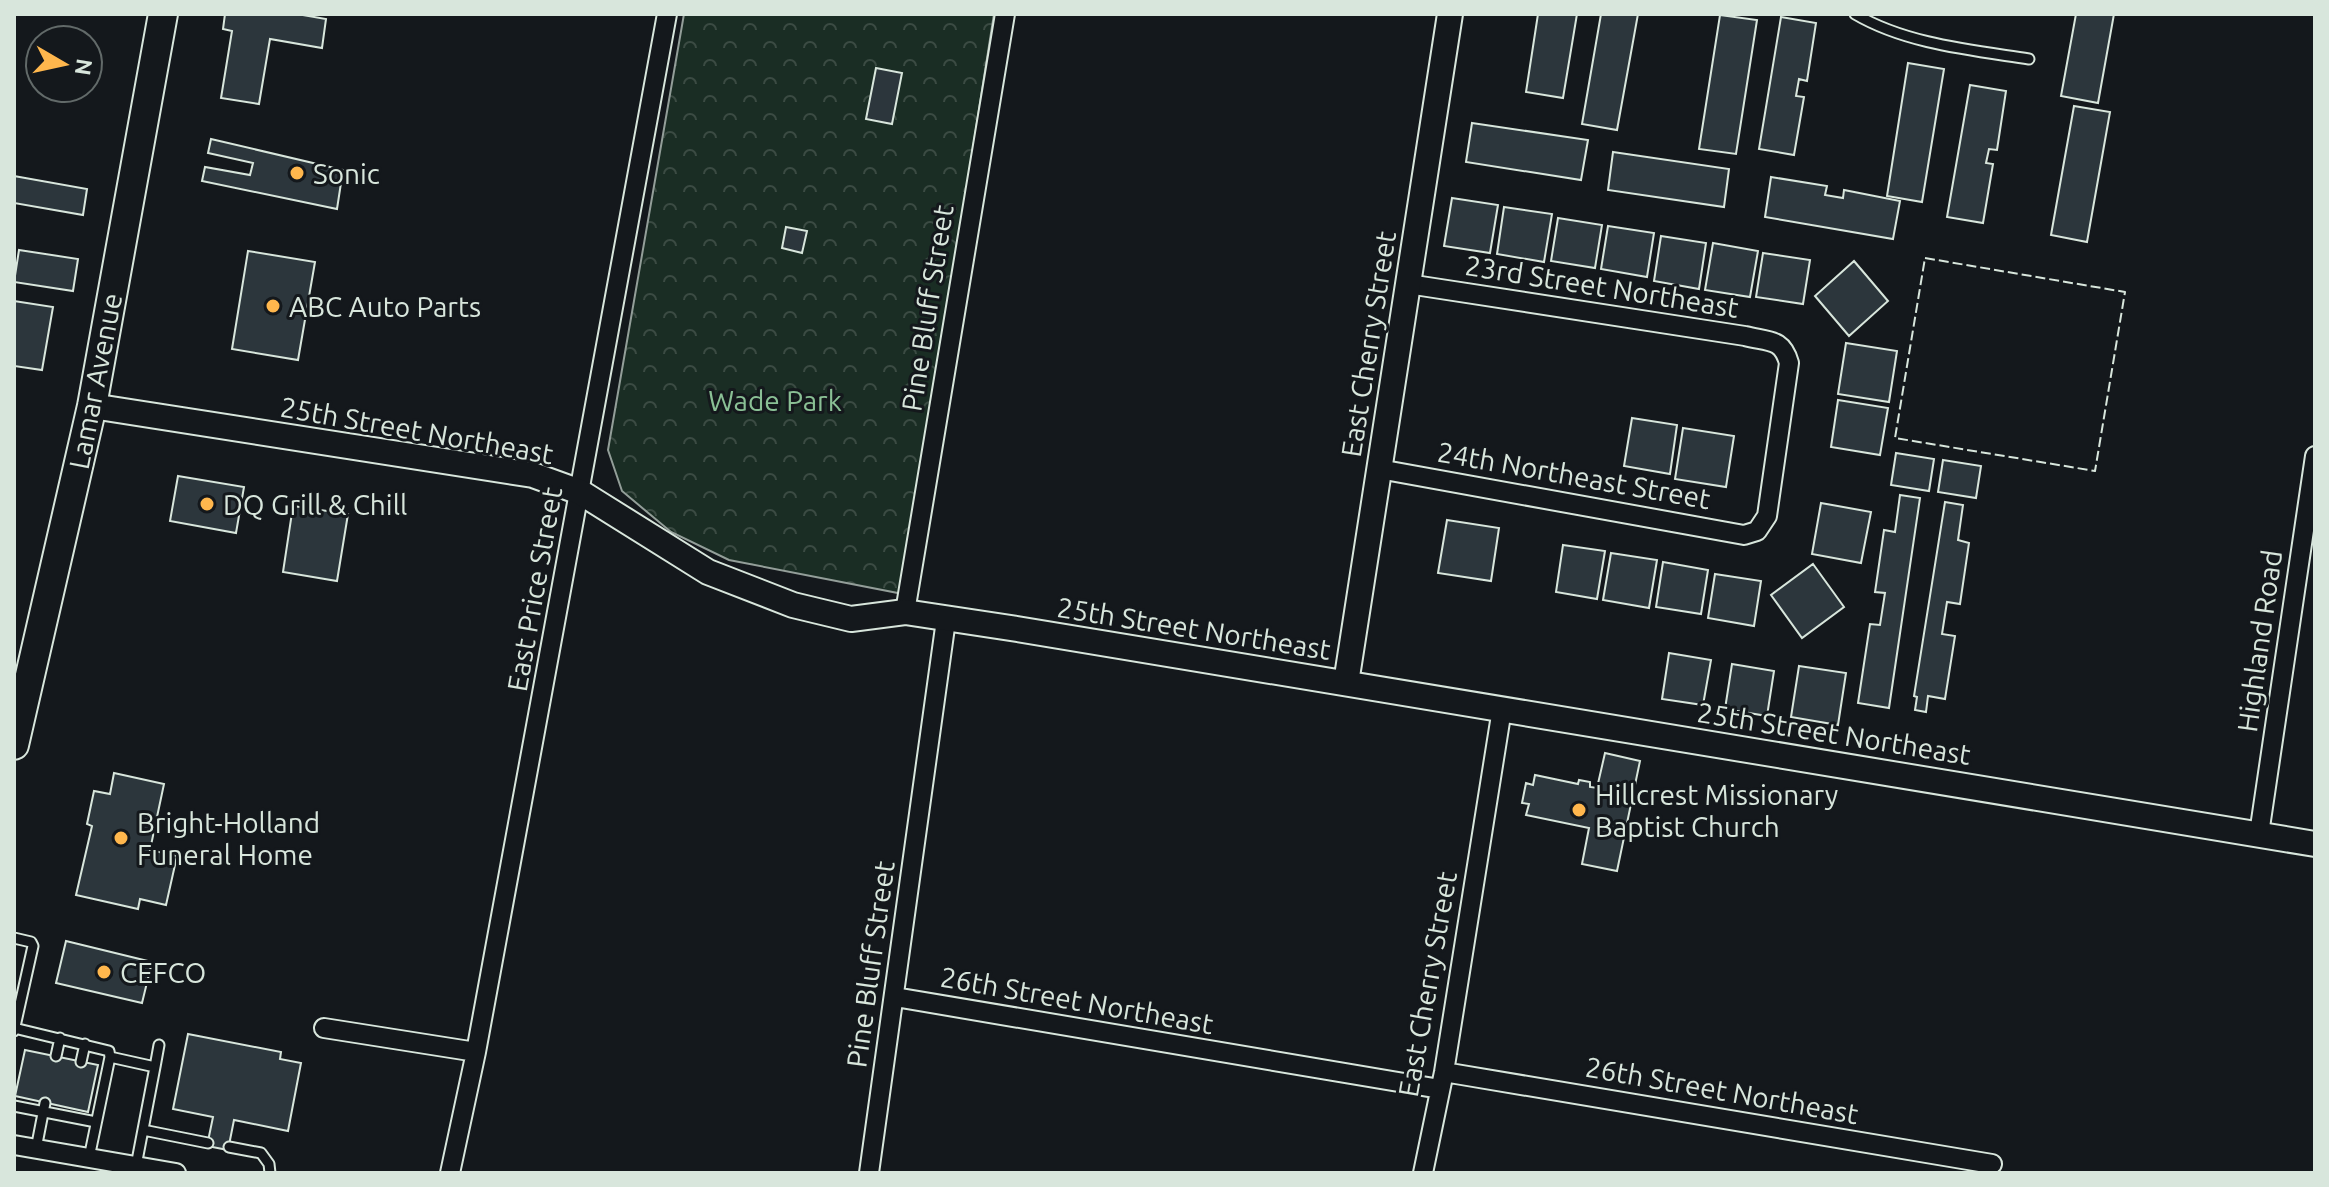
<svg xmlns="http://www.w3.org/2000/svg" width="2329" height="1187" viewBox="0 0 2329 1187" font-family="Ubuntu,sans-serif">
	<defs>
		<pattern id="forest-crowns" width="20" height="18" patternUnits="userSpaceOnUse" patternTransform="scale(2)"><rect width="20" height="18" fill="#1a2d24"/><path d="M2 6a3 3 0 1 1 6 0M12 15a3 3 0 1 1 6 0" fill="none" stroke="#3b4b43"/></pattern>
	</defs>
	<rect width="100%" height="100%" fill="#14181c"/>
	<!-- forest -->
	<path fill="url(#forest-crowns)" stroke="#939e99" stroke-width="2" d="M684 14H994L903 594 729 560 671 532 622 491 608 450Z"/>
	<!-- building -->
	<path fill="#2c363c" stroke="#d8e6dc" stroke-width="2" d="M225 14H297L326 19 322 48 270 39 259 104 221 98 232 31 223 29Z
		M1538 14H1577L1563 98 1526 92Z
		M1601 14H1638L1617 130 1582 124Z
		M2076 14H2114L2098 103 2061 96Z
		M1720 15 1757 20 1736 154 1699 149Z
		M1781 17 1816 23 1807 81 1799 79 1796 96 1804 97 1794 155 1759 149Z
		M1908 63 1944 69 1922 202 1887 196Z
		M876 68 902 73 892 124 866 119Z
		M1970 85 2006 91 1997 150 1989 149 1986 163 1993 164 1983 223 1947 217Z
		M2074 106 2110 112 2087 242 2051 235Z
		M1472 123 1588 140 1581 180 1466 162Z
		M211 139 343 170 337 209 202 181 205 167 250 175 253 163 208 153Z
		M1613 152 1729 169 1724 207 1608 190Z
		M14 176 87 189 83 215 14 203Z
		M1771 177 1827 186 1825 195 1843 198 1844 190 1900 201 1893 239 1765 217Z
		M1452 198 1498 205 1490 253 1444 246Z
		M1504 207 1552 214 1544 262 1497 254Z
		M1558 218 1602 225 1595 268 1551 261Z
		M1608 226 1654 233 1647 277 1601 269Z
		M786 227 807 231 802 253 782 248Z
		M1661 236 1706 243 1699 289 1654 281Z
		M1713 243 1758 251 1750 297 1705 290Z
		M19 250 78 259 73 291 14 282Z
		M248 251 315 262 298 360 232 349Z
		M1763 253 1810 260 1803 304 1756 297Z
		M1854 261 1888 301 1849 336 1815 296Z
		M14 301 53 307 42 370 14 366Z
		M1846 343 1897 351 1889 402 1838 394Z
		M1838 400 1888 408 1880 455 1831 447Z
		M1632 418 1677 425 1670 474 1624 466Z
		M1683 428 1734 436 1726 487 1675 479Z
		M1896 453 1934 459 1929 491 1891 485Z
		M1943 460 1981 466 1976 498 1938 492Z
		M178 476 244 487 236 533 170 521Z
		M1900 495 1920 498 1889 708 1858 703 1870 624 1880 625 1885 593 1875 592 1884 530 1895 532Z
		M1945 502 1963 505 1958 540 1969 543 1960 604 1947 602 1942 634 1955 636 1945 699 1928 696 1926 712 1915 710 1917 697 1914 696Z
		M1821 503 1871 512 1861 563 1812 554Z
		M293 506 348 514 337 581 283 572Z
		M1447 520 1499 528 1491 581 1438 573Z
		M1563 545 1605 551 1597 599 1556 592Z
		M1611 553 1657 560 1649 608 1603 600Z
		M1663 562 1708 570 1701 614 1656 607Z
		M1813 564 1844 607 1802 638 1771 595Z
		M1715 574 1761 581 1754 626 1708 618Z
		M1669 653 1711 660 1703 705 1662 699Z
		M1732 664 1774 671 1767 716 1725 709Z
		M1799 666 1846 673 1838 725 1791 717Z
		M1605 753 1640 761 1617 871 1582 864 1589 828 1526 815 1529 804 1522 803 1526 783 1533 785 1535 775 1578 784 1579 780 1590 782V787L1597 788Z
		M114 773 164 784 150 850 177 856 166 905 140 899 138 909 76 895 92 826 87 824 94 791 110 794Z
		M66 941 152 962 142 1003 56 983Z
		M188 1034 281 1052 280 1059 301 1063 288 1131 234 1120 228 1150 207 1146 213 1117 173 1109Z
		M25 1050 98 1065 88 1112 15 1096Z"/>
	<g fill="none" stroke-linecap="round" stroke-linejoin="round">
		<defs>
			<path id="lane" d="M1855 14C1906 44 1971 50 2029 59
				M14 938 31 942 33 946 14 1031
				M14 1028 109 1051 110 1057 89 1158
				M56 1056 60 1038
				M110 1057 155 1067 136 1166
				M81 1062 85 1044
				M155 1067 159 1045
				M14 1106 96 1122
				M143 1130 208 1143
				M229 1147 261 1153 269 1164 270 1173
				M36 1149 45 1103"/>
			<path id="street" d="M1379 469 1744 535 1757 531 1767 516 1789 363C1782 338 1769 342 1745 336L1408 284
				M905 612 1005 14
				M2259 834 2315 456
				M895 997 1440 1089
				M324 1028 476 1052
				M1444 1072 1992 1164
				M14 1145 176 1173
				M450 1173 476 1052 667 14
				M869 1173 946 620
				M1423 1173 1444 1072 1502 709"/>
			<path id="secondary" d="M92 406 533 475 580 492 708 572 793 605 851 619 905 612 1017 629 2315 844
				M1346 683 1450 14"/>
			<path id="primary" d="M14 745 92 406 163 14"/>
		</defs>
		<!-- lane casing -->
		<use href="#lane" stroke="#d8e6dc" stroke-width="13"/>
		<!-- street casing -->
		<use href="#street" stroke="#d8e6dc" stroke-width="22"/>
		<!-- secondary casing -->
		<use href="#secondary" stroke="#d8e6dc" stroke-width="28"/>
		<!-- primary casing -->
		<use href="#primary" stroke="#d8e6dc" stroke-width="32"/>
		<!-- lane -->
		<use href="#lane" stroke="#14181c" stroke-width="9"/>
		<!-- street -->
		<use href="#street" stroke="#14181c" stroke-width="18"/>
		<!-- secondary -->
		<use href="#secondary" stroke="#14181c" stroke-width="24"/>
		<!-- primary -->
		<use href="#primary" stroke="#14181c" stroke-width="28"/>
		<!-- fence -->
		<path stroke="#d8e6dc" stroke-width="2" stroke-dasharray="10 4" stroke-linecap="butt" d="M1925 258 2125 292 2095 471 1895 438Z"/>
	</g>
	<!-- markers -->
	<g fill="#ffb74d" stroke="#14181c" stroke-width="3">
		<circle cx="297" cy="173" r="8"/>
		<circle cx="273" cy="306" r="8"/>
		<circle cx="207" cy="504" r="8"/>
		<circle cx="1579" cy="810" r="8"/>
		<circle cx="121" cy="838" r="8"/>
		<circle cx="104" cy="972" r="8"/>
	</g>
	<g text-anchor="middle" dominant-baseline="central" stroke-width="6" stroke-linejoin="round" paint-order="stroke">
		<!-- poi labels -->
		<g font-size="28" fill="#d8e6dc" stroke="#14181c" text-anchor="start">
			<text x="313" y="173">Sonic</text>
			<text x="289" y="306">ABC Auto Parts</text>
			<text x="223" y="504">DQ Grill &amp; Chill</text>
			<text x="1595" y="794">Hillcrest Missionary<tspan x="1595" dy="32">Baptist Church</tspan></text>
			<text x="137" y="822">Bright-Holland<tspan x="137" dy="32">Funeral Home</tspan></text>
			<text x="120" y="972">CEFCO</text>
		</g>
		<!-- street labels -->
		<g font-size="28" fill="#d8e6dc" stroke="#14181c">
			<text transform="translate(1602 286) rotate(9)">23rd Street Northeast</text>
			<text transform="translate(927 308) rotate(-81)">Pine Bluff Street</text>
			<text transform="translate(1368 344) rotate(-81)">East Cherry Street</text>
			<text transform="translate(95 381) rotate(-79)">Lamar Avenue</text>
			<text transform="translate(417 430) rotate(10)">25th Street Northeast</text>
			<text transform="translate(1574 475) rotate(10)">24th Northeast Street</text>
			<text transform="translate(534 589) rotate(-80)">East Price Street</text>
			<text transform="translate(1194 628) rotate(9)">25th Street Northeast</text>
			<text transform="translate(2259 641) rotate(-82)">Highland Road</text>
			<text transform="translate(1834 733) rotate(9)">25th Street Northeast</text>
			<text transform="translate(870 964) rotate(-82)">Pine Bluff Street</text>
			<text transform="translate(1427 984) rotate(-80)">East Cherry Street</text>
			<text transform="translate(1077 1000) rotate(10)">26th Street Northeast</text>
			<text transform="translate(1722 1090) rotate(10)">26th Street Northeast</text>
		</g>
		<!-- park labels -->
		<g font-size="28" fill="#8ac095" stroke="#14181c">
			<text x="775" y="400">Wade Park</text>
		</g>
	</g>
	<!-- border -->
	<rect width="2329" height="1187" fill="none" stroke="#d8e6dc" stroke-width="32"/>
	<!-- north arrow -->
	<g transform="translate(64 64) rotate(99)"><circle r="38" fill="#14181c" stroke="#626a69" stroke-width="2"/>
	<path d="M0-6L14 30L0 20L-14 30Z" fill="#ffb74d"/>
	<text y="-12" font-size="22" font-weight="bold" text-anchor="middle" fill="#d8e6dc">N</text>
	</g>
</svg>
